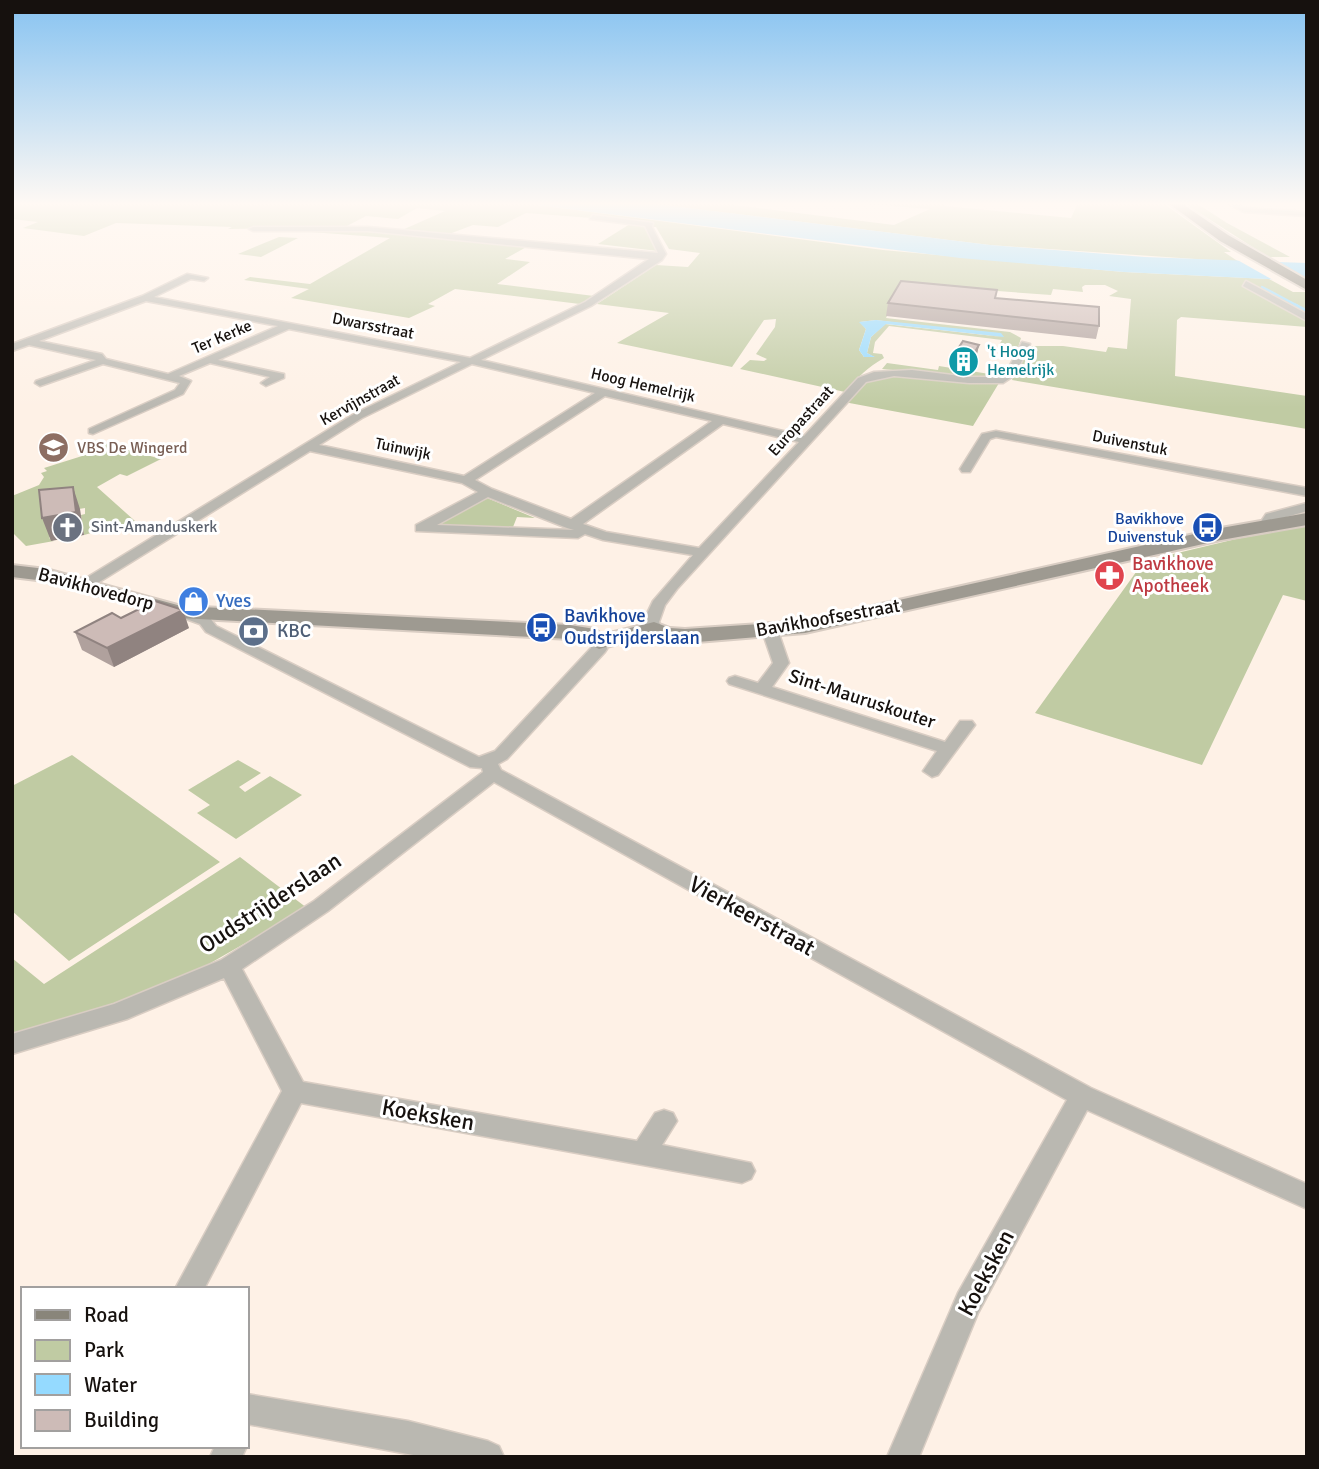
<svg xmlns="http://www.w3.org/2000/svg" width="1319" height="1469" viewBox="0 0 1319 1469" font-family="Signika,sans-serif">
	<rect width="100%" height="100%" fill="#fef1e6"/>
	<!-- green -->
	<path fill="#c0cba3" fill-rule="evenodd" d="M12 203H521L883 250 1124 272 1269 279 1293 292H1307V327L1181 317 1177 320 1175 376 1307 396V429L1012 380 1023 352 1029 346H1063L1106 352 1108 347 1127 349 1131 299 1109 296 1118 291 1105 285H1085L1082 287 1083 292 1053 289 1051 295 903 284 886 318 1010 332 1021 338 1017 351 997 348 1002 340 889 326 875 342 873 353 882 354 884 358C868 367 858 377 845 392L740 369 750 360 764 361 767 359 756 354 775 327 776 319 764 320 732 367 617 343 669 313 597 304 656 265 688 267 700 253 669 249 656 227H645L658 251 598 244 630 224 592 218 526 213 498 227 473 225 444 236 400 231 445 211 417 208 398 219 366 216 345 227 228 229 232 227 116 223 84 236 23 228 38 222 12 219ZM876 320 1003 337 885 324 871 337 867 353 874 357H864L859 350 866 329 860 322Z
		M647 203H719L894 225 930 209 856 203H944V206L1071 218 1078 203H1163L1231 252H1224L1239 262 990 245Z
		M1184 203H1196L1227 223 1290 257H1268Z
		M317 228 530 245 505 259 530 262 497 284 594 296 580 304 455 289 428 304 435 306 409 318 291 298 309 289 244 280 250 277 310 284 390 238 311 232Z
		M279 237 298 238 261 257 238 254Z
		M887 363 938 370 939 366 1002 376 1001 380 882 369Z
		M892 375 999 383 973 426 844 402 866 381Z
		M93 440 161 459 127 476 120 474 97 487 135 521 84 535 81 515 85 514V508L73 510 49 538 54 541 26 546 12 532V496L39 485 44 477 41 473 47 471 44 468 98 451 86 442Z
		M487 498 535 518 517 517 513 527 441 525V522Z
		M1307 526V601L1283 595 1202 765 1035 713 1144 561 1236 539Z
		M72 755 220 862 69 961 12 911V786Z
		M238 760 261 773 239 787 245 792 270 776 302 795 236 839 197 813 210 805 188 790Z
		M240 857 307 908 179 981 60 1021 12 1033V958L44 984Z"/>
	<!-- water -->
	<path fill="#95daff" d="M521 203H647L990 245 1145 257 1307 263V281L1124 272 960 258Z
		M876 320 1001 333 1004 337 886 324 871 337 867 353 875 357H864L859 350 866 329 859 322Z"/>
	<!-- pier -->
	<path fill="#fef1e6" d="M1234 258 1271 259 1307 279V284L1278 283Z"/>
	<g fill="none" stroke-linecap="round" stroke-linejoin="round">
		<!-- stream-far1 -->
		<path stroke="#95daff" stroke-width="2.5" d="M1262 287 1298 306"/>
		<!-- stream -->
		<path stroke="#95daff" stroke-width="3.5" d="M1295 305 1307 311"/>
		<defs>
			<path id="street" d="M1227 203H1236L1246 208 1307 212V216L1244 212Z
				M593 215 653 223 652 227 666 254 662 260 591 306 481 360 804 436 858 378 874 372 912 370 969 377H1000L1006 373 1022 342 1030 344 1015 375 1003 383H969L894 376 866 382 677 589 665 605 659 622 662 628 659 631H649L643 622 653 601 693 555 603 540 585 534 578 538 416 531V525L478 492 462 483 310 451 88 589H78L76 586 78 583 354 414 461 362 289 329 218 360 284 374V378L266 386 261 383 270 377 210 363 179 376 191 381 183 394 93 434 89 433V429L175 390 180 383 103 364 40 386 35 383 36 381 96 360 29 345 12 351V344L142 296 187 274 208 278 204 281 191 279 154 297 470 358 585 302 649 259 368 231H253L249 229 253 227H368L658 253 645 226 590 219ZM146 301 278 326 168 374 106 359 102 354 39 341ZM472 364 595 393 464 476 319 445 362 418ZM605 396 712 421 571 519 492 489 475 480ZM723 424 799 442 699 548 606 532 583 524ZM488 497 567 528 574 530 437 525Z
				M1246 281 1307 314V321L1243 286Z
				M996 431 1307 488V496L996 437 990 439 970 472H962L960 469 982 434Z
				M1307 503V511L1276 520 1270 529H1260L1258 526 1266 514Z
				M180 607 210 618 216 626 479 757 495 751 591 648 593 639H605L607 649 605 652 507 759 498 764 501 770 1091 1088 1307 1184V1209L1087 1110 978 1313 919 1457H887L958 1293 1067 1100 494 782 328 911 242 969 303 1082 637 1141 655 1113 664 1110 673 1113 677 1121 662 1145 751 1163 755 1171 751 1179 742 1183 301 1103 204 1289H175L282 1091 224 978 127 1019 12 1054V1034L114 1004 221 960 314 901 483 772 482 768 470 767 206 632 200 624 175 615 172 612Z
				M770 626 778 631 789 663 772 687 945 742 960 721H972L975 725 938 775 932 777 923 771 937 751 729 684 727 681 729 678 735 676 758 683 773 663 762 631Z
				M247 1394 408 1421 488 1441 499 1446 504 1457H424L247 1424Z
				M215 1446H247L242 1457H210Z"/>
			<path id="secondary" d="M1307 513V525L1221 540 805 633 685 643 665 641 651 635 599 649 581 640 570 639 180 618 45 581 12 577V565L46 569 181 606 570 625 595 629 602 635 654 622 670 628 685 629 805 621 1221 528Z"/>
			<path id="primary" d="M1168 203H1181L1228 235 1307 280V290L1220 241Z"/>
		</defs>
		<!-- street casing -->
		<use href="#street" stroke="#d9cdc3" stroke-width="3"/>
		<!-- secondary casing -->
		<use href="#secondary" stroke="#d9cdc3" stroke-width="4"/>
		<!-- primary casing -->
		<use href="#primary" stroke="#d9cdc3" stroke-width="4"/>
		<!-- street -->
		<use href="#street" fill="#bab8b1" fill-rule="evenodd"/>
		<!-- secondary -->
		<use href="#secondary" fill="#9e9a91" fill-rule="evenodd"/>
		<!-- primary -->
		<use href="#primary" fill="#89857a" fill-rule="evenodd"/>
	</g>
	<!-- wall -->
	<path fill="#b0a19d" d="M996 298 1099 326 1096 339 886 316 888 303Z
		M979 345 977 354 968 370 950 367 952 358Z
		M121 618 189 628 114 667 82 650 75 632Z"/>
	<!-- shaded-wall -->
	<path fill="#908380" d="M979 345 977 354 968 370 970 360Z
		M73 487 80 509 84 535 51 541 42 518Z
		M183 610 189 628 114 667 107 648Z"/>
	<!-- building -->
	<path fill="#cdbbb7" stroke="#908380" stroke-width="2" d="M901 281 997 290 995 298 1099 307V326L888 303Z
		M963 341 979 345 970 360 952 358Z
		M73 487 76 512 42 518 39 490Z
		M155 601 183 610 107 648 75 632 112 613 121 618Z"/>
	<!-- sky -->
	<linearGradient id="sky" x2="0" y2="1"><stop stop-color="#87c3f1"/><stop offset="0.5" stop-color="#fff9f4"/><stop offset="1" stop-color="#fff9f4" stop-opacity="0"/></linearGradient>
	<rect width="1319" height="408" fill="url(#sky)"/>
	<!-- icons -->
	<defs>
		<symbol id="building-disc" viewBox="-11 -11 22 22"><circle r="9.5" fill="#0f9aa8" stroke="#fff"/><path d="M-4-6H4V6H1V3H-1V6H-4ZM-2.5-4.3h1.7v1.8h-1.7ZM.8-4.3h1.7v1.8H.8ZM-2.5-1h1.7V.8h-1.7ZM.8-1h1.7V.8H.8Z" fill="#fff"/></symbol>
		<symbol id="school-disc" viewBox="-11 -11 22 22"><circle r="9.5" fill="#8d6e63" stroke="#fff"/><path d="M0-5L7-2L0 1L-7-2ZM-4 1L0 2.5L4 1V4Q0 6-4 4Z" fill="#fff"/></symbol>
		<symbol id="church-disc" viewBox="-11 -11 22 22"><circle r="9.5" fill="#6b7280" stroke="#fff"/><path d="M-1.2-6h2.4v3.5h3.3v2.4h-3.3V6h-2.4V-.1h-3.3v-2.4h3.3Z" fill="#fff"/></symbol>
		<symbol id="bus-disc" viewBox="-11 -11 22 22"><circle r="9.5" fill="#1a4fb4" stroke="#fff"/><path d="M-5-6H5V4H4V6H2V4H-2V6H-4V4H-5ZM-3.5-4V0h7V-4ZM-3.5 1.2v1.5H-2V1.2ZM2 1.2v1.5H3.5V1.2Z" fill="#fff"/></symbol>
		<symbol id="pharmacy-disc" viewBox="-11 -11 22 22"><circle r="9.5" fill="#e0444e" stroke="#fff"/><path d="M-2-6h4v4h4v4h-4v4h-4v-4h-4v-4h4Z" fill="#fff"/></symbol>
		<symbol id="shop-disc" viewBox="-11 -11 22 22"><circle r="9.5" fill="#3f7fe0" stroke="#fff"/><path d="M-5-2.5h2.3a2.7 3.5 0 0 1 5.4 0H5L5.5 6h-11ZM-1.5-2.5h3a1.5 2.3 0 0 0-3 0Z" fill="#fff"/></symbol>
		<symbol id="bank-disc" viewBox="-11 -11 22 22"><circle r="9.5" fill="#5c6f8a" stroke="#fff"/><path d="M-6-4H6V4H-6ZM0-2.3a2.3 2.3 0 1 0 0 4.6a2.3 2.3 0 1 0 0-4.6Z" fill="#fff"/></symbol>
	</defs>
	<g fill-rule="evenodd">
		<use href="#building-disc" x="946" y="344" width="35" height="35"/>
		<use href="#school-disc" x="36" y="430" width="35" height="35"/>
		<use href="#church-disc" x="50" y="510" width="35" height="35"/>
		<use href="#bus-disc" x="1190" y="510" width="35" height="35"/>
		<use href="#pharmacy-disc" x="1092" y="558" width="35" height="35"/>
		<use href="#shop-disc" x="176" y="584" width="35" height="35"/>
		<use href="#bus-disc" x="524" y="610" width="35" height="35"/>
		<use href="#bank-disc" x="236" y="614" width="35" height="35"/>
	</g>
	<g text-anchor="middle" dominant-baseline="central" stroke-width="6" stroke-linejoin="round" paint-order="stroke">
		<!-- far-street labels -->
		<g font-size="16" fill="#16110e" stroke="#fff">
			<text transform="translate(373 326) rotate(11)">Dwarsstraat</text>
			<text transform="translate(222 337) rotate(-23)">Ter Kerke</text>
			<text transform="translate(643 385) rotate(13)">Hoog Hemelrijk</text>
			<text transform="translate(360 400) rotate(-29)">Kervijnstraat</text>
			<text transform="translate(801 421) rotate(-48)">Europastraat</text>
			<text transform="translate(1130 443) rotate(11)">Duivenstuk</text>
			<text transform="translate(403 449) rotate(12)">Tuinwijk</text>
		</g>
		<!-- far-culture labels -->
		<g font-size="16" fill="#0d838f" stroke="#fff" text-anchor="start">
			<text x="987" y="352">'t Hoog<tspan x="987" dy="18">Hemelrijk</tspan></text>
		</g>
		<!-- far-education labels -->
		<g font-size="16" fill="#785e54" stroke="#fff" text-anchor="start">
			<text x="77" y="448">VBS De Wingerd</text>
		</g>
		<!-- far-transit labels -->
		<g font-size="16" fill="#164399" stroke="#fff" text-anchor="end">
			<text x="1184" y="519">Bavikhove<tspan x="1184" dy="18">Duivenstuk</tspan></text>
		</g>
		<!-- far-worship labels -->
		<g font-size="16" fill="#5b616d" stroke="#fff" text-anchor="start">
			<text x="91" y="527">Sint-Amanduskerk</text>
		</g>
		<!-- health labels -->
		<g font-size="19" fill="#be3a42" stroke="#fff" text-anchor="start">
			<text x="1132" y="564">Bavikhove<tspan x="1132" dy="22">Apotheek</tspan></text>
		</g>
		<!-- street labels -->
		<g font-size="19" fill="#16110e" stroke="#fff">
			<text transform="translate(96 589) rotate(15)">Bavikhovedorp</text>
			<text transform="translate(828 618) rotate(-10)">Bavikhoofsestraat</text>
			<text transform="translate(862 699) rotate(18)">Sint-Mauruskouter</text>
		</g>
		<!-- shop labels -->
		<g font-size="19" fill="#366cbe" stroke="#fff" text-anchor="start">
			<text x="216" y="601">Yves</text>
		</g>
		<!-- transit labels -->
		<g font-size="19" fill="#164399" stroke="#fff" text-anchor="start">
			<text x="564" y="616">Bavikhove<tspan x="564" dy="22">Oudstrijderslaan</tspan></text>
		</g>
		<!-- service labels -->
		<g font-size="19" fill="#4e5e75" stroke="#fff" text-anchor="start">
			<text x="277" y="631">KBC</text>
		</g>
		<!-- near-street labels -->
		<g font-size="23" fill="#16110e" stroke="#fff">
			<text transform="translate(270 903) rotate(-33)">Oudstrijderslaan</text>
			<text transform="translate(752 916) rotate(29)">Vierkeerstraat</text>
			<text transform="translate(428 1115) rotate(10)">Koeksken</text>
			<text transform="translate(986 1273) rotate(-62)">Koeksken</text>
		</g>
	</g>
	<!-- border -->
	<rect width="1319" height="1469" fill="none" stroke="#16110e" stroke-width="28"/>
	<!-- legend -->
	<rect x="21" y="1287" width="228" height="161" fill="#ffffff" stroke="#a2a09f" stroke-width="2"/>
	<rect x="35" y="1310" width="35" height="10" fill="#89857a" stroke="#a2a09f" stroke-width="2"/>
	<text x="84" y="1322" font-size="21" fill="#16110e">Road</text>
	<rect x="35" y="1340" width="35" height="21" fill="#c0cba3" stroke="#a2a09f" stroke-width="2"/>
	<text x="84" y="1357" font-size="21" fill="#16110e">Park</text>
	<rect x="35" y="1374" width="35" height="21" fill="#95daff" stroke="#a2a09f" stroke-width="2"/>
	<text x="84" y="1392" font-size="21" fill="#16110e">Water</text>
	<rect x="35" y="1410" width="35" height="21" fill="#cdbbb7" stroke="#a2a09f" stroke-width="2"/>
	<text x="84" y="1427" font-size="21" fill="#16110e">Building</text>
</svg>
